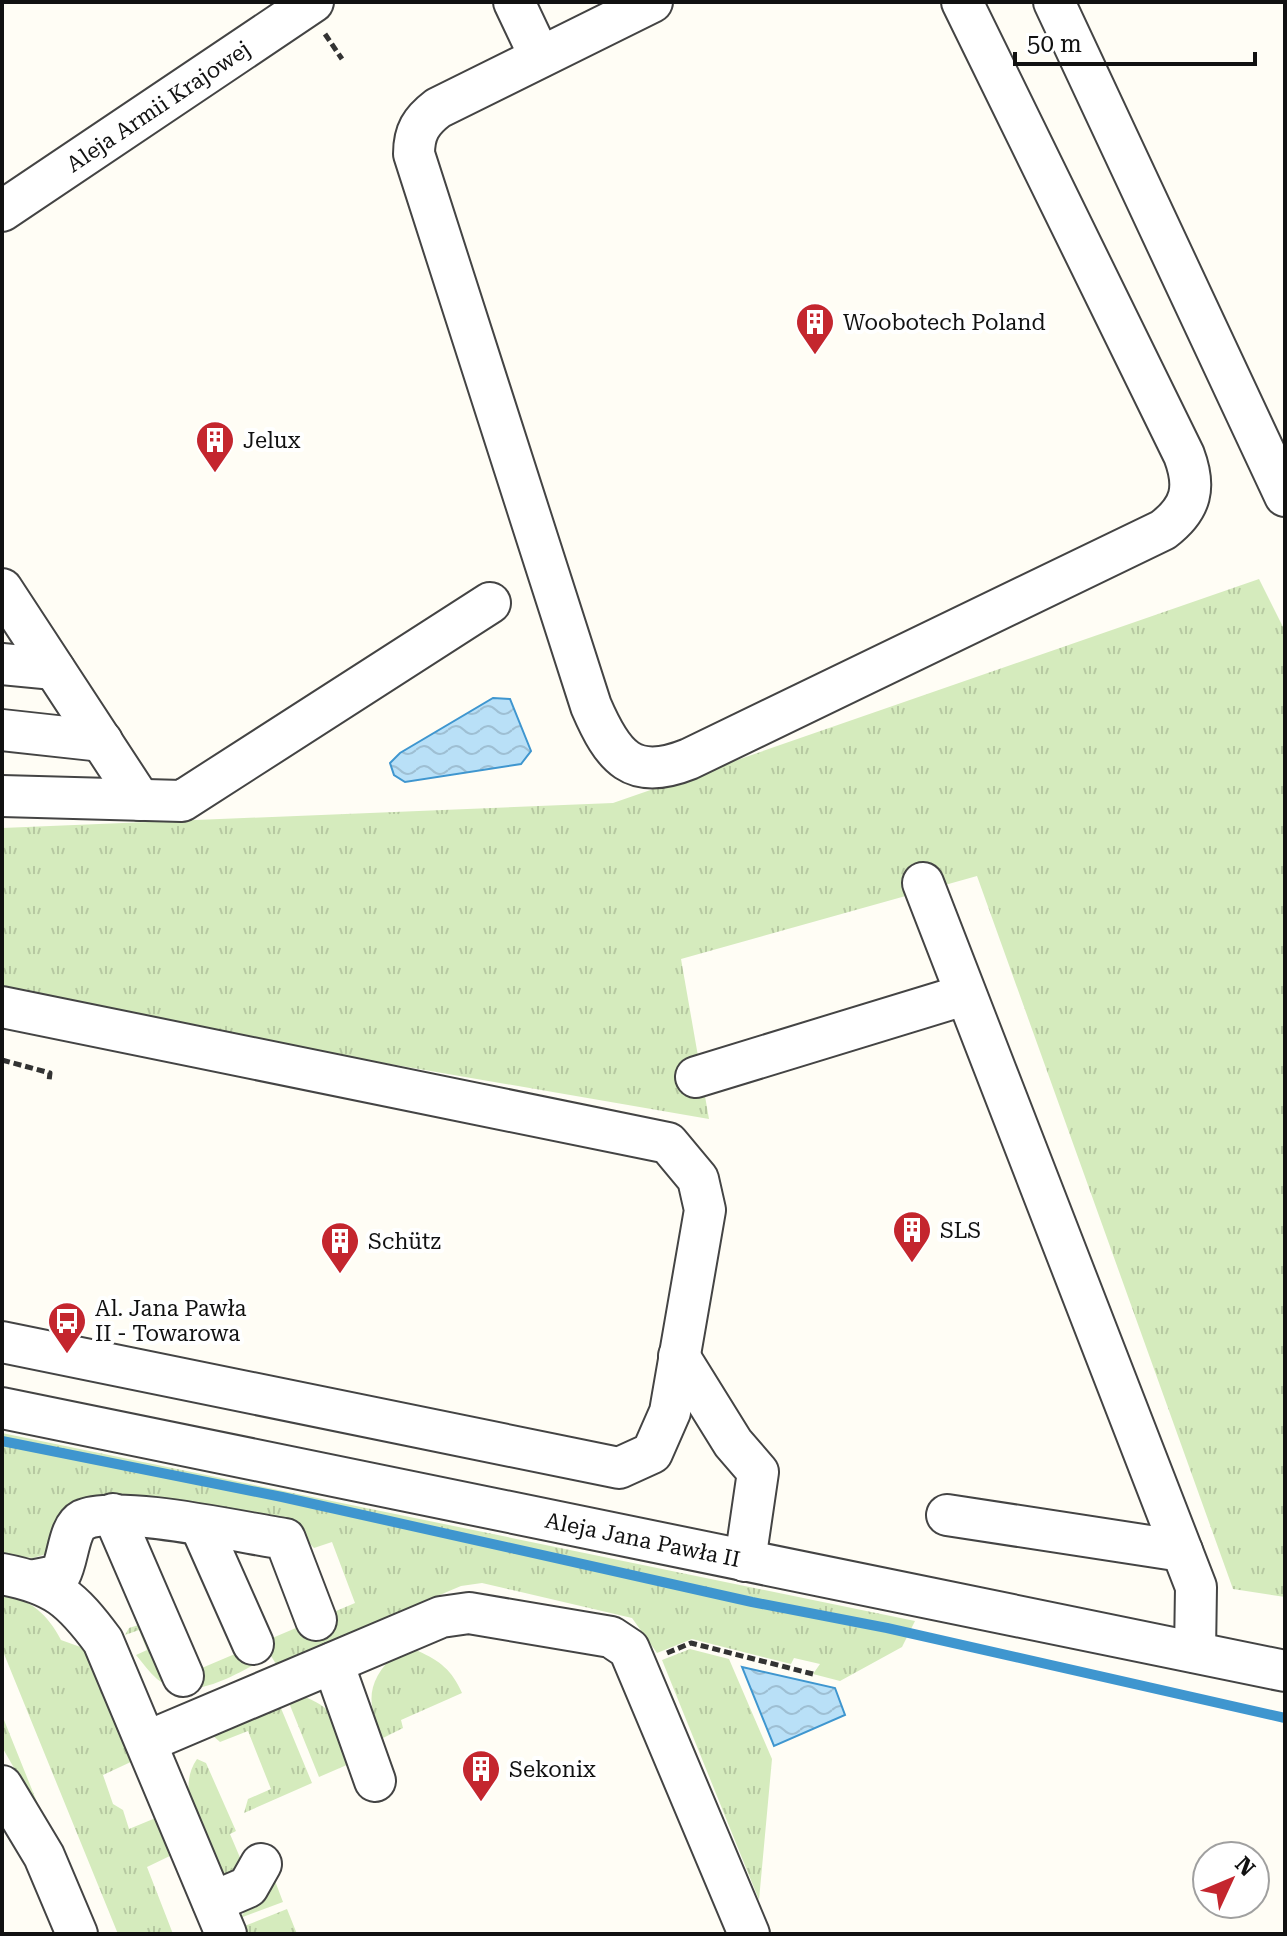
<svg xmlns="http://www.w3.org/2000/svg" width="1287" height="1936" viewBox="0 0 1287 1936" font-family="'Roboto Serif',serif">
	<defs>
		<pattern id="grass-tufts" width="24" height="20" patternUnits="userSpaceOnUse" patternTransform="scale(2)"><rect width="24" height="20" fill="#d5ebbd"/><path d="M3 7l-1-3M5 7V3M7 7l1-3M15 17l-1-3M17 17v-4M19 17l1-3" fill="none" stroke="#b6c8a1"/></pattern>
		<pattern id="water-waves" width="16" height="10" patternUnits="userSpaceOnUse" patternTransform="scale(2)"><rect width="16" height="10" fill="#b9e0f7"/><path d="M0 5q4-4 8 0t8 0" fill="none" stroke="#9ebfd3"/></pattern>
	</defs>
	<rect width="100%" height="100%" fill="#fffdf5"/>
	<!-- grass -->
	<path fill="url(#grass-tufts)" d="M1259 579 1285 631V1597L1233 1589 977 876 681 959 709 1119 2 997V828L613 803Z
		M2 1433 915 1621 902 1647 840 1681 813 1674 820 1664 794 1658 791 1664 692 1639 657 1653 632 1618 482 1583 461 1586 276 1664 271 1656C240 1671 191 1706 157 1679 149 1672 143 1663 136 1655L147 1650 139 1630 125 1635 129 1628 145 1623 183 1676 355 1603 332 1542 314 1548 294 1528 92 1498 46 1554 33 1558 2 1555Z
		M2 1592C31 1601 47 1613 61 1640L86 1649 135 1760 103 1775 113 1804 123 1810 129 1829 158 1817 174 1854 147 1867 173 1934H118L2 1649Z
		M690 1649 729 1659 772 1759 759 1900 662 1660Z
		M418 1651C440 1661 452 1670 462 1693L401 1720 403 1728 383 1738C365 1701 367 1681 397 1652Z
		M305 1697C338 1710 345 1730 356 1761L319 1777 287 1698Z
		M278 1701 312 1783 244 1813 248 1799 271 1789 248 1731 220 1742 211 1734Z
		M2 1715 45 1822 2 1747Z
		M197 1759 206 1763 236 1831 230 1834 244 1867 235 1879 220 1874C206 1841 173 1793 197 1759Z
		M272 1873 283 1902 240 1918Z
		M287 1909 297 1934H245L242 1927Z"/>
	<!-- water -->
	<path fill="url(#water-waves)" stroke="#3f96cf" stroke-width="2" d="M493 698 510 699 531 751 521 764 405 782 394 775 390 763 400 753Z
		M742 1667 835 1688 845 1715 774 1746Z"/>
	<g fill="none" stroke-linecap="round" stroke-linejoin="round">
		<!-- stream -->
		<path stroke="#3f96cf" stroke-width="10" d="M2 1441 282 1497 752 1602 887 1628 1285 1718"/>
		<defs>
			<g id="minor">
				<path d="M514 2 540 57"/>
				<path d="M652 2 438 108C421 121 414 132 414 154L591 706C613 757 632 782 689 759L1163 530C1192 508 1196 487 1184 455L962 2"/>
				<path d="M1054 2 1285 496"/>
				<path id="s1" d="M2 211 313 2"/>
				<path d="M2 589 140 800"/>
				<path d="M2 664 54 669"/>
				<path d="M2 730 102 741"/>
				<path d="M2 796 182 801 490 603"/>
				<path d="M923 883 1196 1587 1195 1652"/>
				<path d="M2 1007 668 1143 698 1179 705 1210 670 1412 652 1453 619 1468 2 1342"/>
				<path d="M696 1077 964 995"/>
				<path d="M679 1356 733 1443 758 1472 745 1561"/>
				<path id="s2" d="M2 1408 1285 1671"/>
				<path d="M113 1514 183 1676"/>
				<path d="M947 1515 1182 1551"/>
				<path d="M201 1527 253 1644"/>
				<path d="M2 1574C55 1584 72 1599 103 1641L226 1934"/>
				<path d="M35 1580 60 1575C69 1558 68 1528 83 1520 115 1504 244 1533 285 1539L316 1620"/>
				<path d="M333 1663 375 1781"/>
				<path d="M146 1742 441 1617 469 1613 611 1637 629 1649 749 1934"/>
				<path d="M2 1786 44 1856 77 1934"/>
				<path d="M213 1902 248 1887 261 1864"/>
			</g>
		</defs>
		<!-- minor casing -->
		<use href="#minor" stroke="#444" stroke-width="44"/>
		<!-- path -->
		<path stroke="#333" stroke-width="5" stroke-dasharray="8 4" stroke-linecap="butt" d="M325 34 342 59
			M2 1060 50 1073 49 1081
			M667 1653 691 1643 813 1674"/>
		<!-- minor -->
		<use href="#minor" stroke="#fff" stroke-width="40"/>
	</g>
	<!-- icons -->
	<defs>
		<symbol id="building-pin" viewBox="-11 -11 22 30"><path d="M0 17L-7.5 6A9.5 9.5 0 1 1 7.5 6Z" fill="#c4262e" stroke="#fff"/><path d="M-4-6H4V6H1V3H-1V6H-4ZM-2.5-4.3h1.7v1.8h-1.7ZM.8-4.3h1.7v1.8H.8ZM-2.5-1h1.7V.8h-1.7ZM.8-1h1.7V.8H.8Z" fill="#fff"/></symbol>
		<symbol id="bus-pin" viewBox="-11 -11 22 30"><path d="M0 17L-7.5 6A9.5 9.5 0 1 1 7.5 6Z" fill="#c4262e" stroke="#fff"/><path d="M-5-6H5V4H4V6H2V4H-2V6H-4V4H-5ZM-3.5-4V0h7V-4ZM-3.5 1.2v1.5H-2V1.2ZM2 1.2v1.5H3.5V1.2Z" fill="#fff"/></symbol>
	</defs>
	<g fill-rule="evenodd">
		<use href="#building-pin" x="793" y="300" width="44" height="60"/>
		<use href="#building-pin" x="193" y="418" width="44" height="60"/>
		<use href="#building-pin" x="890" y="1208" width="44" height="60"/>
		<use href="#building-pin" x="318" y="1219" width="44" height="60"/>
		<use href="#bus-pin" x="45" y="1299" width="44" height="60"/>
		<use href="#building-pin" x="459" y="1747" width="44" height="60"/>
	</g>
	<g text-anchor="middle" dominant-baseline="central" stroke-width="8" stroke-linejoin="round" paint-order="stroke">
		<!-- street labels -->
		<g font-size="22" fill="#111" stroke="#fff">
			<text stroke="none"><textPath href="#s1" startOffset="188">Aleja Armii Krajowej</textPath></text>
			<text stroke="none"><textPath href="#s2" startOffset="654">Aleja Jana Pawła II</textPath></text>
		</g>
		<!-- poi labels -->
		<g font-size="22" fill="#111" stroke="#fff" text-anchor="start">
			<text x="843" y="322">Woobotech Poland</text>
			<text x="243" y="440">Jelux</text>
			<text x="940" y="1230">SLS</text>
			<text x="368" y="1241">Schütz</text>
			<text x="95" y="1308">Al. Jana Pawła<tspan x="95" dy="25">II - Towarowa</tspan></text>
			<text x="509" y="1769">Sekonix</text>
		</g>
	</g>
	<!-- border -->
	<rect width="1287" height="1936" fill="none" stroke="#111111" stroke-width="8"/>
	<!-- north arrow -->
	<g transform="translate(1231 1880) rotate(46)"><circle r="38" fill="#ffffff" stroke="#a0a0a0" stroke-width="2"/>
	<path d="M0-6L14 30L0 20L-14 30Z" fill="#c4262e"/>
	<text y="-12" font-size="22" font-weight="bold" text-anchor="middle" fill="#111111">N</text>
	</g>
	<!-- scale -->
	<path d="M1015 52v12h240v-12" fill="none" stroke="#111111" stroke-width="4"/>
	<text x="1027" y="52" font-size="24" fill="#111111" stroke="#ffffff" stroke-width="6" paint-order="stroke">50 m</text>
</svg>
